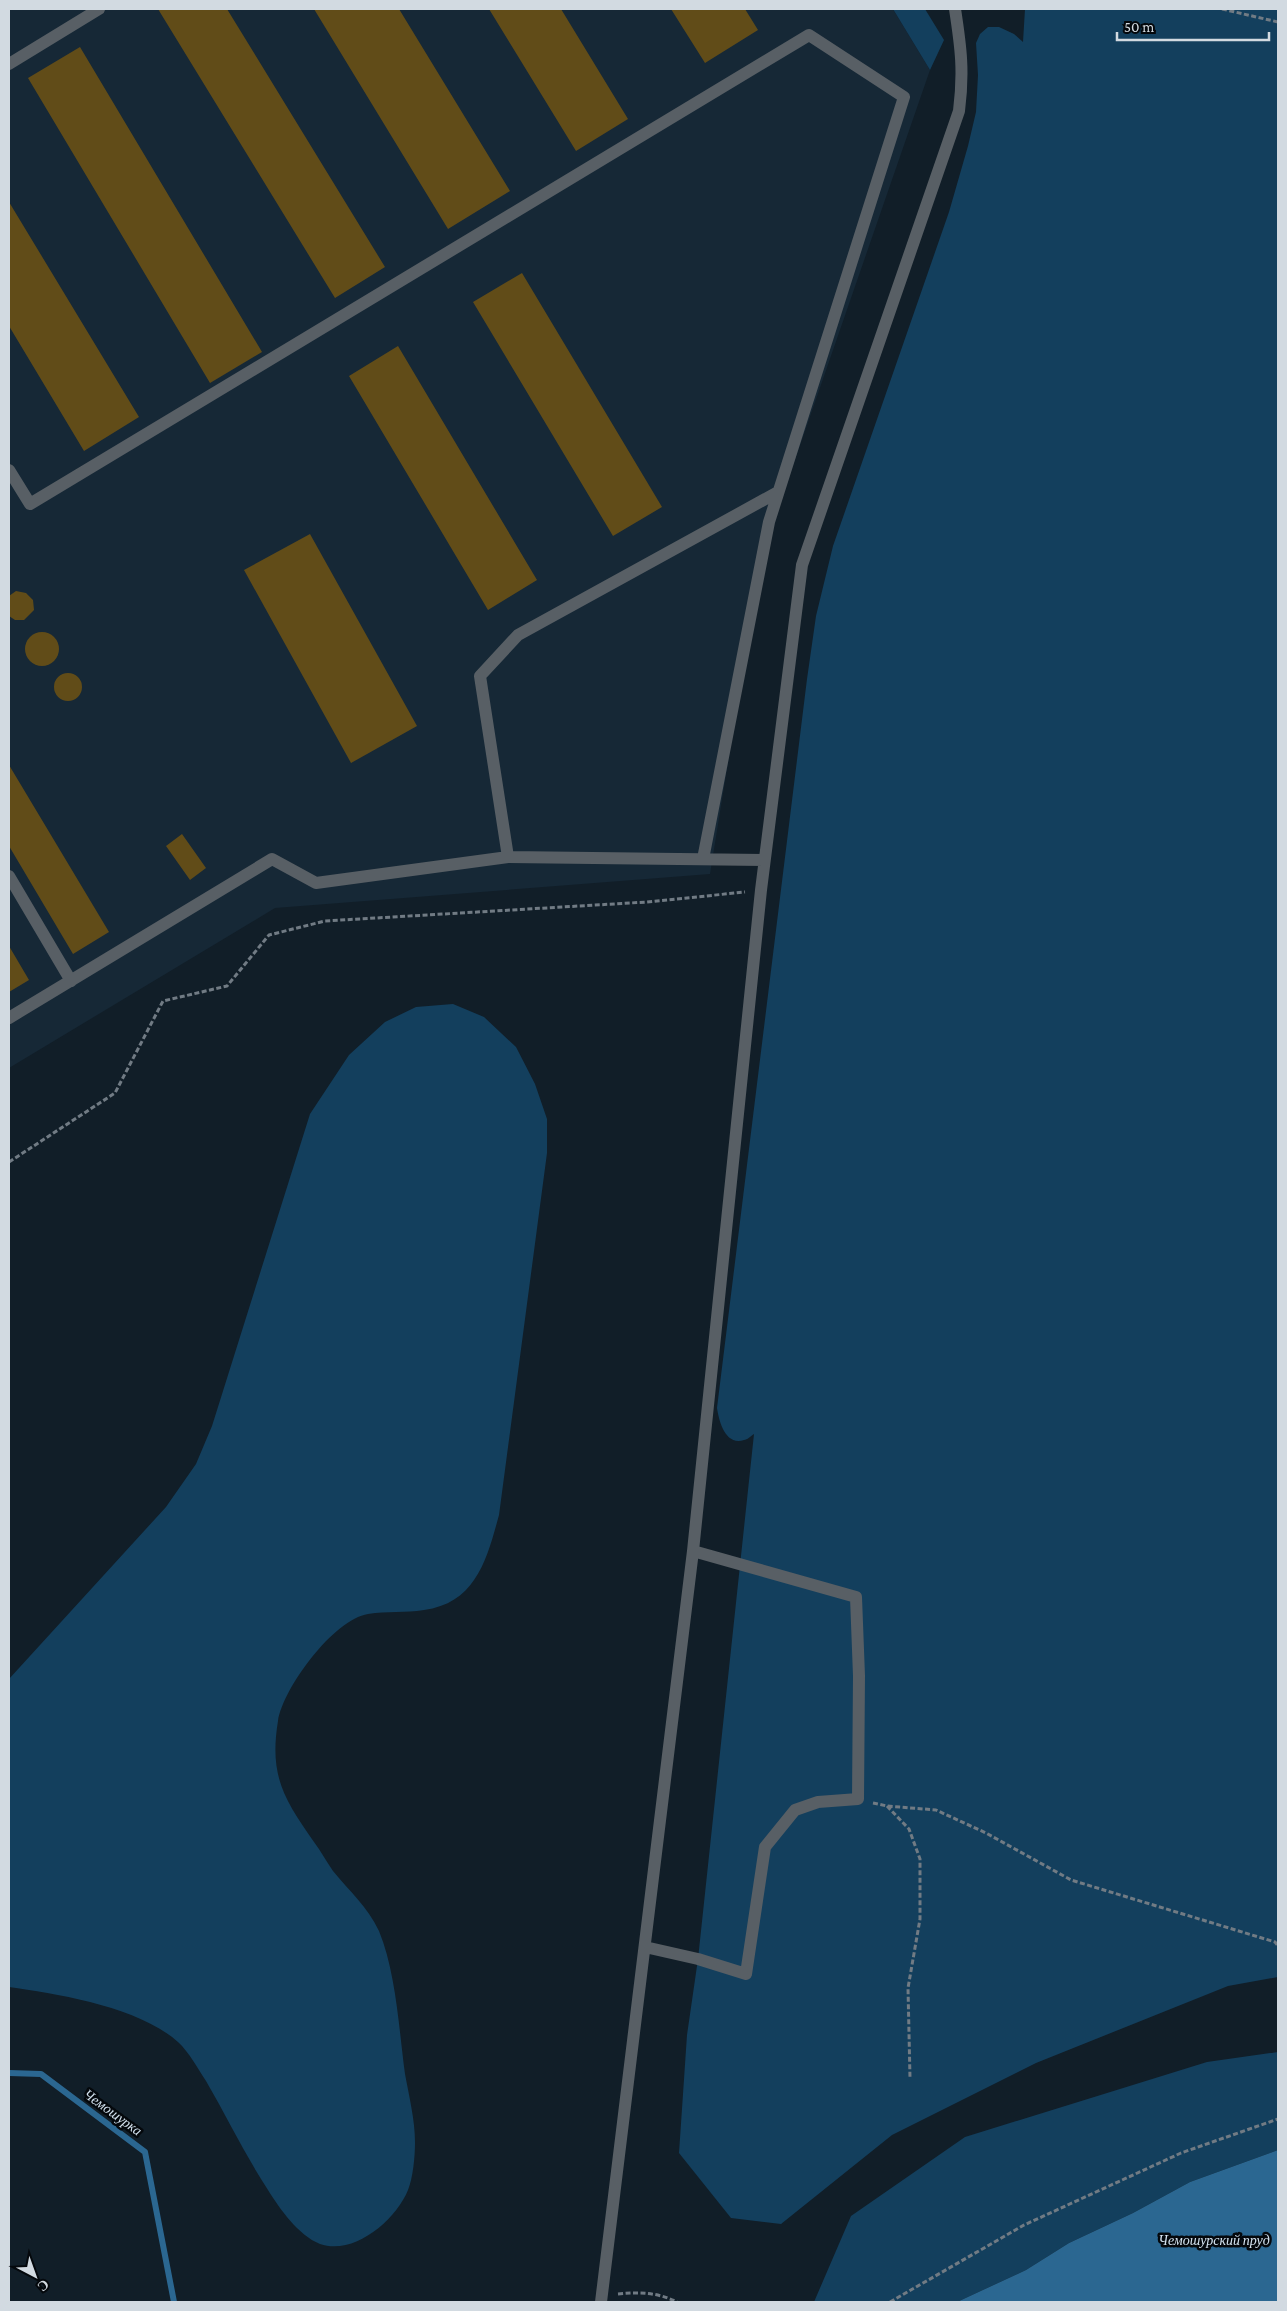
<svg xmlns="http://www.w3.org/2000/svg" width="1287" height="2311" viewBox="0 0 1287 2311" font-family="'Crimson Pro',serif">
	<rect width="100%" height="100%" fill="#111e28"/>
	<!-- built -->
	<path fill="#162836" d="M9 9H893L930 70 761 558 710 874 275 908 9 1068Z"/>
	<!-- green -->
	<path fill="#133f5d" d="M893 9H925L944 40 930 70Z
		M1025 9H1278V1977L1228 1986 1036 2063 892 2135 781 2224 731 2218 679 2153 687 2035 698 1959 754 1434C751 1436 747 1440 744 1440 725 1446 719 1421 717 1408L807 679 816 616 833 546 949 212 968 146 976 112 978 75 976 43 980 34 988 27H999L1014 34 1023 42Z
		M453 1004 484 1017 516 1047 535 1084 547 1119V1153L499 1515C487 1559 476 1603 424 1610 405 1613 387 1611 368 1614 334 1619 283 1688 278 1721 269 1776 284 1799 314 1842 321 1851 326 1861 333 1871 350 1892 367 1906 379 1931 396 1972 399 2030 405 2074 409 2096 415 2120 415 2143 415 2156 413 2178 408 2190 396 2220 354 2256 320 2244 298 2235 280 2209 268 2190 245 2155 227 2117 206 2081 198 2069 189 2052 178 2042 139 2007 59 1994 9 1987V1679L166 1507 196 1464 212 1426 310 1114 349 1055 385 1022 416 1007Z
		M1278 2052V2150L1190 2182 1133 2213 1069 2243 1026 2270 957 2302H814L851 2216 965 2137 1207 2062Z"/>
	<!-- water -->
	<path fill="#2b6791" d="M1278 2150V2302H957L1026 2270 1069 2243 1133 2213 1190 2182Z"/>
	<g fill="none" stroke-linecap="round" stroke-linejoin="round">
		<!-- stream -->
		<path stroke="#2b6791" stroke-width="6" d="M9 2073 41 2074 145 2152 174 2302"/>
	</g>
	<!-- building -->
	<path fill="#614c18" d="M158 9H227L385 267 335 298Z
		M314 9H399L510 191 448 229Z
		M489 9H561L628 119 576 151Z
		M671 9H745L758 30 705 63Z
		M80 47 262 352 210 383 28 78Z
		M9 202 139 417 84 451 9 326Z
		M522 273 662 507 613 536 473 302Z
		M398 346 537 580 488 610 349 376Z
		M310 534 417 726 351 763 244 570Z
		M16 591 26 593 33 600 34 610 24 620H15L9 616V596Z
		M25 649a17 17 0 1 1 34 0a17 17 0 1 1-34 0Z
		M54 687a14 14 0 1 1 28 0a14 14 0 1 1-28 0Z
		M9 765 109 932 73 954 9 846Z
		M182 834 206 868 190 880 166 846Z
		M9 946 29 980 9 992Z"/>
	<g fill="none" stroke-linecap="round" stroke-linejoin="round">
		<!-- path -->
		<path stroke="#717b84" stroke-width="3" stroke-dasharray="5 2.5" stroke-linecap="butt" d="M1222 9 1278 22
			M9 1162 115 1093 163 1001 227 986 269 935 325 921 647 902 745 892
			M873 1803 887 1806 936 1810 986 1833 1071 1880 1275 1942 1278 1946
			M887 1806 909 1829 920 1859V1919L908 1988 910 2078
			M618 2294C639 2292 657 2292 677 2302
			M890 2302 1024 2225 1181 2153 1278 2119"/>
		<!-- minor -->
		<path stroke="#585f65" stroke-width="12" d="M9 64 99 9
			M9 470 30 504 809 35 904 97 769 522 703 859
			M508 857 480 676 518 635 778 492
			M9 876 71 981
			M9 1018 272 859 316 883 508 857 764 860
			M645 1947 698 1959 746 1974 765 1847 795 1810 818 1802 858 1799 859 1676 856 1597 693 1551
			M601 2302 693 1551 761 890 802 565 959 111C964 72 961 48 955 9"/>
	</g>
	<g text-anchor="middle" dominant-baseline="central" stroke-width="5" stroke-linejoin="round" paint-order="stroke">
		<!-- water labels -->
		<g font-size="14" font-style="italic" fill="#d4e3f0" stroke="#04080c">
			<text transform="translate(113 2112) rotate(36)">Чемошурка</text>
			<text x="1214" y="2240">Чемошурский пруд</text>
		</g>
	</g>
	<!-- border -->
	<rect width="1287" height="2311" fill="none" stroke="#d2dae1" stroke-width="20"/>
	<!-- north arrow -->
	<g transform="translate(35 2276) rotate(139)" stroke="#04080c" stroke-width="4" paint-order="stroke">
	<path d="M0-4L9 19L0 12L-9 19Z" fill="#d2dae1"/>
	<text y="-8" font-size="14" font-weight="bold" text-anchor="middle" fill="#d2dae1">С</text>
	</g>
	<!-- scale -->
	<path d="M1117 32v8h152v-8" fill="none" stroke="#d2dae1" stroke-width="2.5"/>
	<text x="1124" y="32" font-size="15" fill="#d2dae1" stroke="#04080c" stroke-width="4" paint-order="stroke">50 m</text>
</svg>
